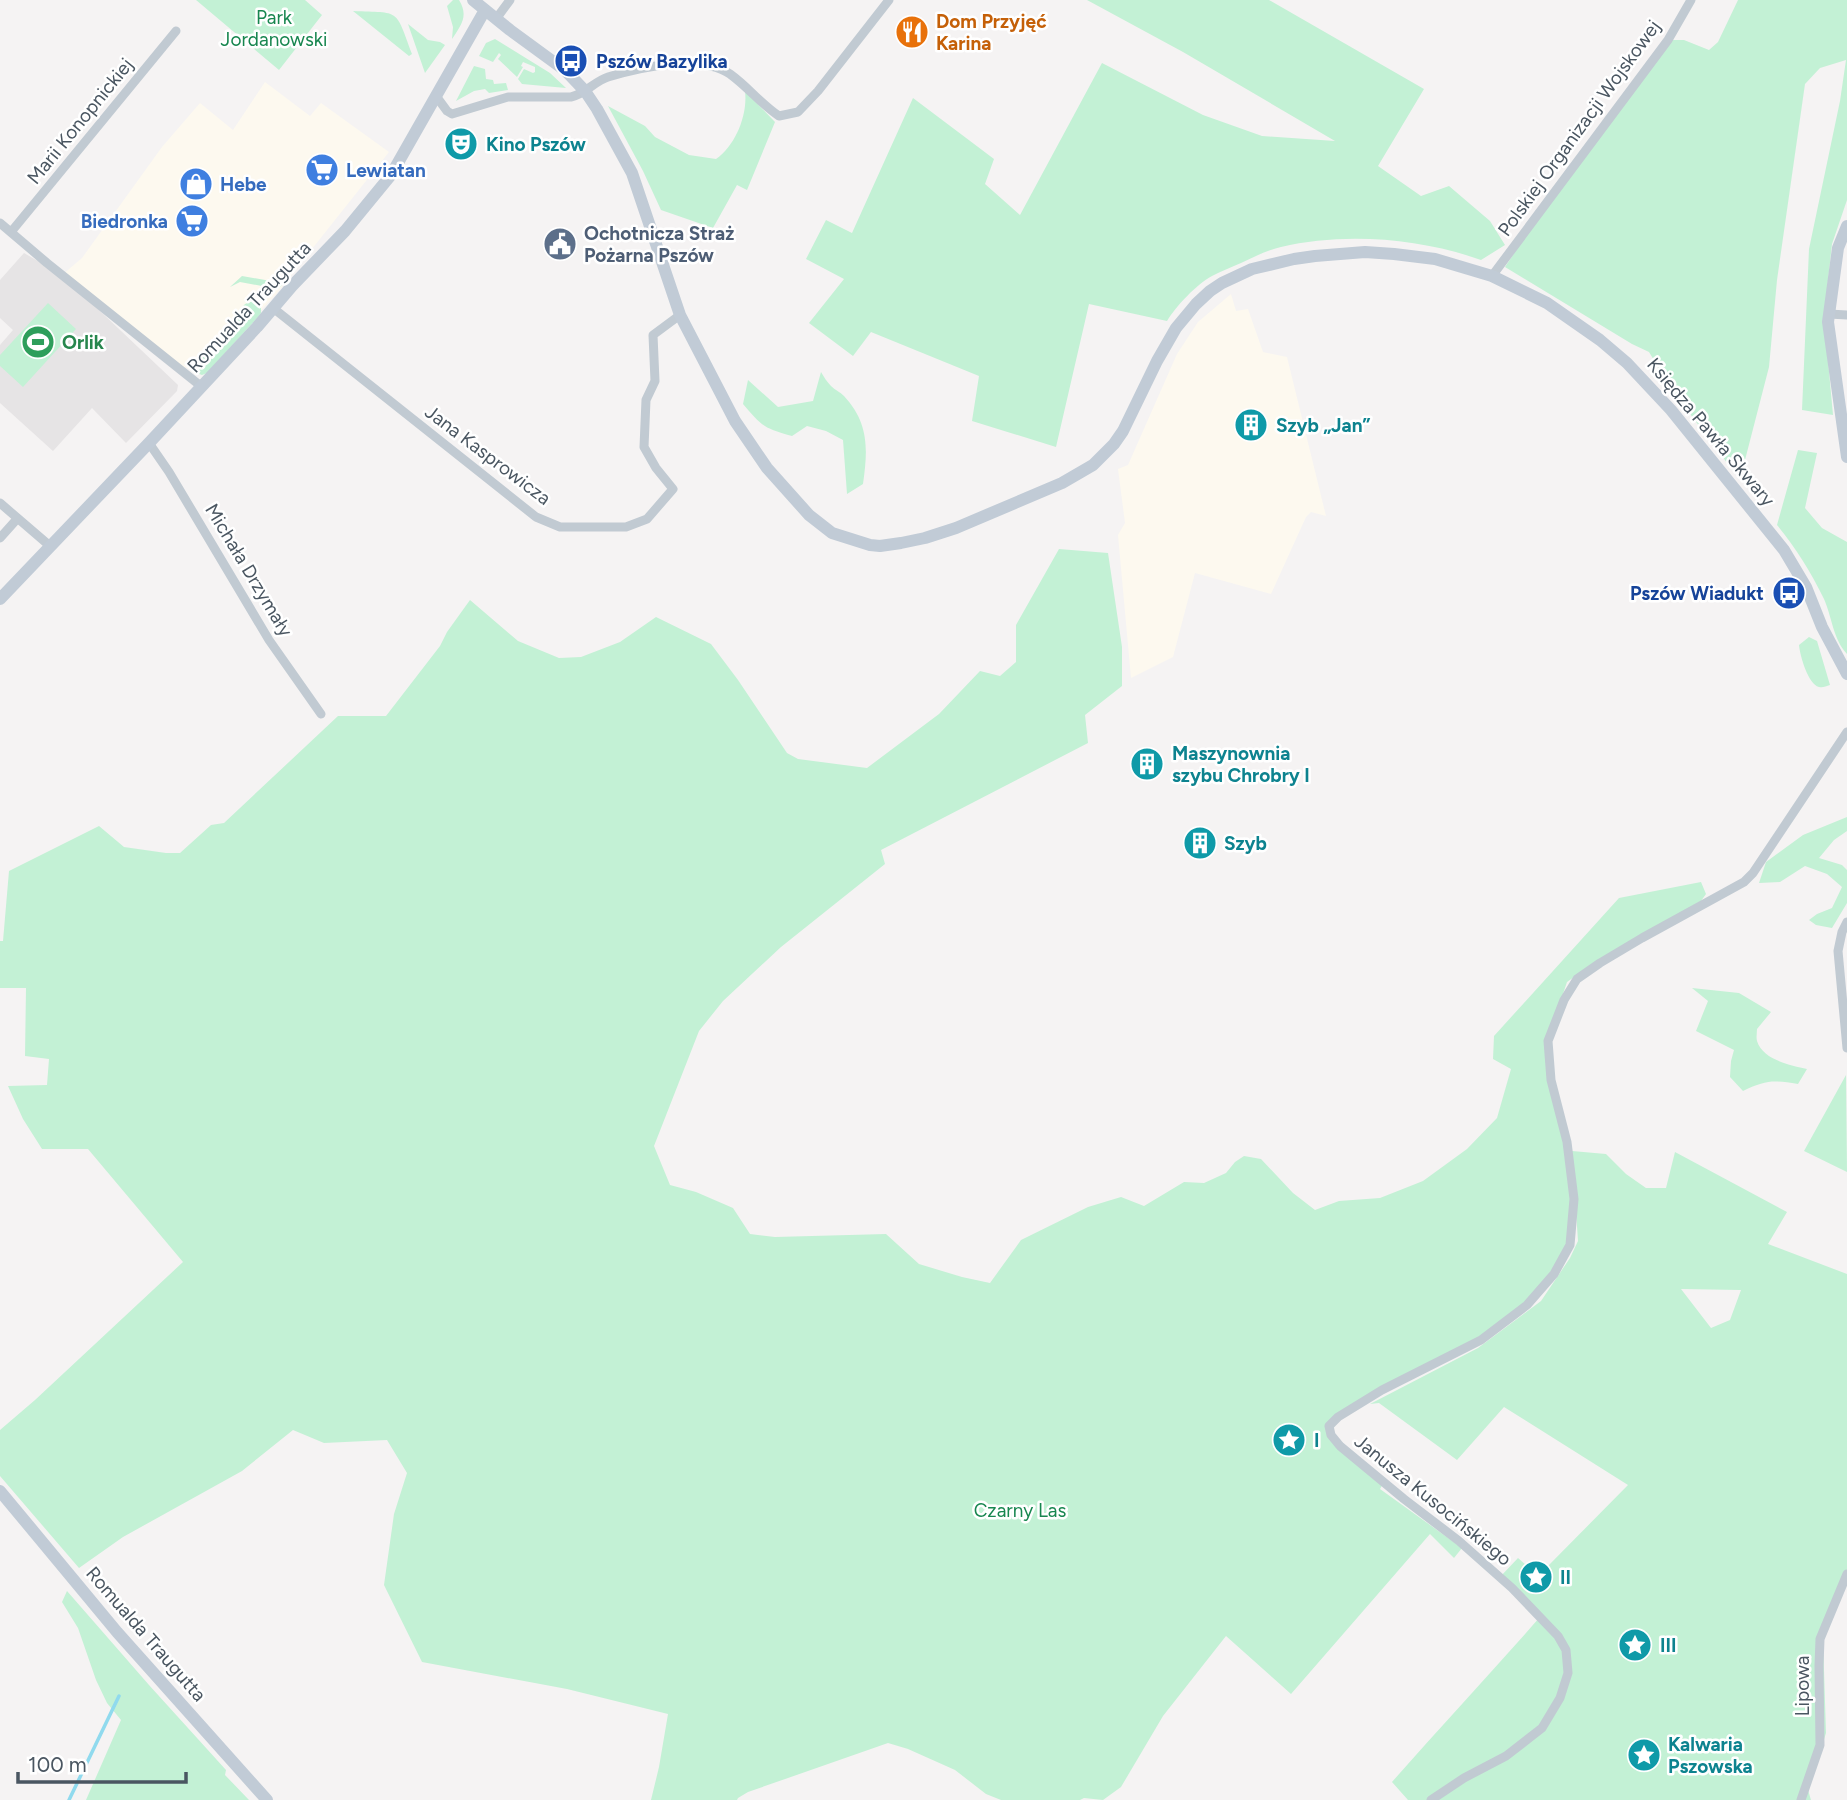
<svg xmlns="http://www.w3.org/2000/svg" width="1847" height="1800" viewBox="0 0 1847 1800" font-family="Figtree,sans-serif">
	<rect width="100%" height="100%" fill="#f5f3f3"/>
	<!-- commercial -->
	<path fill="#fdf9ef" d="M265 82 310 116 321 103 389 152 277 293 202 374 174 363 62 275 82 258 162 147 200 103 233 130Z
		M1231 294 1236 311 1248 309 1263 352 1287 357 1326 516 1311 512 1306 517 1271 594 1195 573 1173 657 1131 678 1118 535 1125 523 1118 469 1128 465 1177 354 1198 322Z"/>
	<!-- education -->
	<path fill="#e6e4e5" d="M24 253 62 275 178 385 177 391 126 443 92 408 53 451 0 403V345L13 330 0 318V280Z"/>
	<!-- green -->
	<path fill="#c3f1d5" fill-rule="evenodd" d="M196 0H305L322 15 279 70Z
		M453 0H459C469 16 461 25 452 39L453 27 447 6Z
		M1087 0H1269L1424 89 1378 166 1421 196 1449 186 1490 221 1505 245 1481 260C1420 238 1344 232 1281 247 1267 250 1254 257 1241 263 1232 267 1221 271 1212 276 1196 285 1177 305 1167 321L1089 304 1056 447 972 421 979 376 871 332 853 356 809 323 844 279 806 259 826 220 852 233 913 98 994 159 985 184 1020 215 1102 63 1203 115 1262 136 1335 141 1183 52Z
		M1738 0H1847V200L1832 244 1824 317 1833 415 1802 410 1809 249 1840 101 1846 60 1820 68 1805 84 1777 280 1769 367 1745 460 1738 465 1734 472 1675 394 1679 390 1674 393 1649 352 1632 344 1505 267 1570 169 1668 40H1684L1709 50 1718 42Z
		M353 11C401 13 395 8 412 54L409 56Z
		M408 24 428 40 440 42 445 45 425 73Z
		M495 39 550 73 566 88 522 84 518 79 524 69 533 73 535 72V67L523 62 521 66 523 67 517 77 498 59 501 55 499 53 493 62 479 56 486 43Z
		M474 66 485 69 486 79 493 80 494 84 506 83 508 90 489 93 485 89 474 91 456 101Z
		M745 91 775 122 747 190 737 185 713 228 661 210 643 171 608 106 645 126 655 137 689 155 716 159C735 146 748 115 745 91Z
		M242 276 282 283V285L278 289 240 282 230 287Z
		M253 301 261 306V313L259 316 207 373 202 375 194 372V367L245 304Z
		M48 303 76 329 23 387 0 366V355Z
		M821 372C824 377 827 382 831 386 835 390 840 392 844 396 869 423 868 449 863 484L847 494 843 440 826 431 807 426 792 436C763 428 762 426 743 404L748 380 778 407 813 401Z
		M1798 450 1817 453 1805 508 1822 528 1847 542V654C1833 639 1832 617 1824 599 1811 572 1795 547 1777 525Z
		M1059 549 1108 553 1122 647V686L1085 715 1088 743 881 850 885 864 781 947 723 1001 699 1031 654 1146 670 1185 696 1192 733 1208 750 1234 775 1237 886 1234 919 1264 962 1277 990 1283 1021 1240 1088 1207 1121 1197 1144 1206 1184 1182 1204 1183 1226 1173 1235 1162 1244 1156 1261 1159 1293 1193 1315 1210 1339 1201 1380 1198 1423 1181 1467 1149 1497 1118 1511 1069 1493 1059 1494 1036 1619 898 1701 882 1706 894 1701 901 1595 962 1567 982 1547 1041 1566 1142 1573 1199 1569 1245 1531 1300 1481 1340 1338 1417 1331 1435 1384 1482 1380 1489 1462 1548 1454 1558 1430 1534 1291 1694 1226 1636 1163 1716 1121 1787 1103 1800 1084 1798 1080 1800H1001L986 1794 955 1770 908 1749 888 1743 748 1792 738 1798 737 1800H651L659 1767 668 1714 567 1689 422 1662 384 1585 394 1514 407 1473 387 1440 324 1443 293 1430 242 1471 123 1537 79 1568 0 1476V1430L35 1400 183 1262 88 1149H42L23 1119 8 1086 47 1085 49 1059 25 1056 26 988H0V941H3L9 871 99 826 124 847 166 853H180L211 825 224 823 338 716H386L440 646 447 632 470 600 518 641 559 658 581 657 620 642 656 617 711 644 738 680 787 753 798 759 867 768 939 714 980 671 1000 676 1016 662V625Z
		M1809 637 1817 641 1830 685C1826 686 1823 688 1819 687 1808 684 1800 656 1799 645Z
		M1847 817V831L1834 840 1819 858 1842 865 1847 870V903L1832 928 1816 925 1809 920 1817 914 1832 908 1842 887 1827 874 1805 866 1780 882 1759 883 1766 862 1803 835Z
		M1692 988 1739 993 1771 1012 1757 1029C1757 1033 1756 1037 1757 1041 1763 1060 1790 1065 1807 1069L1798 1084C1773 1080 1766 1080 1743 1091L1730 1077 1731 1061 1734 1050 1696 1031 1708 1001Z
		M1846 1075 1847 1172 1804 1151Z
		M1572 1151 1606 1154 1626 1174 1646 1188H1666L1675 1152 1787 1212 1768 1244 1847 1274V1577L1823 1639 1826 1733 1808 1790 1811 1800H1408L1392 1782C1441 1726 1491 1673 1540 1617L1500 1577 1518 1558 1533 1571 1548 1566 1628 1485 1504 1407 1457 1460 1379 1403 1370 1404 1478 1348 1541 1301 1570 1258 1578 1241ZM1681 1289 1740 1290H1741L1730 1320 1711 1328Z
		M67 1591 149 1685 226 1770 225 1775 249 1800H86L121 1720 107 1703 96 1680 78 1628 62 1602Z"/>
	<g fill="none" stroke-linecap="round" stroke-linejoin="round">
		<!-- stream -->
		<path stroke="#90daee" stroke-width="3.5" d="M69 1800 119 1696"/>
		<!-- street -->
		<path stroke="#c1cad2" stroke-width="9" d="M496 19 510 0
			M436 96 447 111 452 114 508 97H571C585 94 595 81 608 77 641 67 700 54 730 74 748 87 761 104 779 116L798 112 818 91 889 0
			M0 223 47 263 202 387
			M11 232 176 31
			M1492 276 1668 40 1691 0
			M273 308 536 517 560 527H626L647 519 673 489 656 468 644 447 646 400 655 381 653 335 680 315
			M1829 314 1847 315
			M149 443 169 472 269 640 321 714
			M0 503 50 546
			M0 538 17 519
			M1847 922 1842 932 1838 951 1847 1048
			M1431 1800 1464 1778 1506 1756 1542 1728 1560 1698 1568 1673 1566 1650 1558 1636 1512 1588 1459 1541 1404 1499 1340 1446 1331 1435 1329 1426 1338 1417 1382 1390 1481 1340 1527 1305 1554 1274 1570 1245 1574 1199 1567 1142 1551 1080 1548 1041 1564 1000 1577 979 1600 963 1642 938 1744 882 1753 873 1847 732
			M1801 1800 1820 1745 1819 1666 1820 1639 1847 1574"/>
		<!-- secondary -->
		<path stroke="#c1cbd6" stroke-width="12" d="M473 0 510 30 566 71 585 91 597 109 632 173 680 315 735 421 767 468 809 515 832 533 870 545 880 546 901 543 925 538 956 528 1062 483 1093 465 1114 444 1123 431 1157 361 1176 328 1196 304 1210 291 1222 283 1252 269 1294 259 1315 256 1365 252 1394 254 1435 259 1492 276 1547 303 1600 340 1627 363 1671 410 1784 550 1806 587 1822 627 1847 674
			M1847 226 1838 248 1828 322 1847 457
			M0 599 149 443 257 327 292 286 345 231 391 175 485 10
			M0 1491 117 1632 267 1800"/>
	</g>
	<!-- icons -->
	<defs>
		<symbol id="restaurant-disc" viewBox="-11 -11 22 22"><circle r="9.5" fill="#e8710a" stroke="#fff"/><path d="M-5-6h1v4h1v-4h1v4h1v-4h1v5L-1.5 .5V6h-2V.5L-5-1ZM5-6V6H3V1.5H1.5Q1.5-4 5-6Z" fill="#fff"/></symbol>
		<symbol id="bus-disc" viewBox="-11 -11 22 22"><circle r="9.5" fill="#1a4fb4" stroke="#fff"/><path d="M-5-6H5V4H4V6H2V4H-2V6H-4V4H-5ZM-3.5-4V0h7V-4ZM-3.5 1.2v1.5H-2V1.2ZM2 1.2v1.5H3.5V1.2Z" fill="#fff"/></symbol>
		<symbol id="theatre-disc" viewBox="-11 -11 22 22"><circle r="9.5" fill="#0f9aa8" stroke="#fff"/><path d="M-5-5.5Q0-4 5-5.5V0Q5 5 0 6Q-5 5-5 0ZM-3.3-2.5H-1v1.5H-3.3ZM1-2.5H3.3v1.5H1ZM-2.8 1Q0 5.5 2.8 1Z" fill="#fff"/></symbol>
		<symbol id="supermarket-disc" viewBox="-11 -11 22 22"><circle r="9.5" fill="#3f7fe0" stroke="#fff"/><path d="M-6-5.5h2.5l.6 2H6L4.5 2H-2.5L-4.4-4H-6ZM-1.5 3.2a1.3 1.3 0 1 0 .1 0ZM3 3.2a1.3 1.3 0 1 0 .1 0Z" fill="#fff"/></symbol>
		<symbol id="shop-disc" viewBox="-11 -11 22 22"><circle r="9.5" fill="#3f7fe0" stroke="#fff"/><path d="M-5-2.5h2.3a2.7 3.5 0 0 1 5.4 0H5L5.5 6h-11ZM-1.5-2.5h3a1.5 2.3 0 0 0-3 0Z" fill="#fff"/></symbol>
		<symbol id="civic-disc" viewBox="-11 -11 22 22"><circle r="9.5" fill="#5c6f8a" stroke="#fff"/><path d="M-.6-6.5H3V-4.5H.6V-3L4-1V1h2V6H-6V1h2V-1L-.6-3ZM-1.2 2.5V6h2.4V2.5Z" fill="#fff"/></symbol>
		<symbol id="stadium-disc" viewBox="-11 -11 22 22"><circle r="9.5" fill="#2e9e5b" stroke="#fff"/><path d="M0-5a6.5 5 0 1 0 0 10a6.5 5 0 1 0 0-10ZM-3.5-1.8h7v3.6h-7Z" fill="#fff"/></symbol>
		<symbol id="building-disc" viewBox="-11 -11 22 22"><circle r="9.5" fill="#0f9aa8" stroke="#fff"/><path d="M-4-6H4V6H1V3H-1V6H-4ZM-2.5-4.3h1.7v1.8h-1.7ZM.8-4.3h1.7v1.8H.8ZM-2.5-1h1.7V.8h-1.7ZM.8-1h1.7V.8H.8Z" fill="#fff"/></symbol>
		<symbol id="sight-disc" viewBox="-11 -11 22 22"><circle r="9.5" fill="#0f9aa8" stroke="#fff"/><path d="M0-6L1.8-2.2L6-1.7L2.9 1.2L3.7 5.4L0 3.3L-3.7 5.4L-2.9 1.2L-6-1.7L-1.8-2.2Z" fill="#fff"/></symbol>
	</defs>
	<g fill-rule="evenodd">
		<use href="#restaurant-disc" x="893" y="13" width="38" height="38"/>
		<use href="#bus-disc" x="552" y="42" width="38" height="38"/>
		<use href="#theatre-disc" x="442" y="125" width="38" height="38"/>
		<use href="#supermarket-disc" x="303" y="151" width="38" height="38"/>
		<use href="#shop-disc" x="177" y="165" width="38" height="38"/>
		<use href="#supermarket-disc" x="173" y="202" width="38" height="38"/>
		<use href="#civic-disc" x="541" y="225" width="38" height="38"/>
		<use href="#stadium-disc" x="19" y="323" width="38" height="38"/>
		<use href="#building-disc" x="1232" y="406" width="38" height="38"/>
		<use href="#bus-disc" x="1770" y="574" width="38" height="38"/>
		<use href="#building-disc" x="1128" y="745" width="38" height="38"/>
		<use href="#building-disc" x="1181" y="824" width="38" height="38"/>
		<use href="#sight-disc" x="1270" y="1421" width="38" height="38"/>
		<use href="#sight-disc" x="1517" y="1558" width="38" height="38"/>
		<use href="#sight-disc" x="1616" y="1626" width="38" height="38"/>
		<use href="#sight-disc" x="1625" y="1736" width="38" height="38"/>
	</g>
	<g text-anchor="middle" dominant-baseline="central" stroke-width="5" stroke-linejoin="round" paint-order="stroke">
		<!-- park labels -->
		<g font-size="19" fill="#17864f" stroke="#fff">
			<text x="274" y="17">Park<tspan x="274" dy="22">Jordanowski</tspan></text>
			<text x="1020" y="1510">Czarny Las</text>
		</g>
		<!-- food labels -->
		<g font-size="19" font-weight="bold" fill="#c56008" stroke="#fff" text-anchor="start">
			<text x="936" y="21">Dom Przyjęć<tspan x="936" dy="22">Karina</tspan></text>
		</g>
		<!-- transit labels -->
		<g font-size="19" font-weight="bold" fill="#164399" stroke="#fff" text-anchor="start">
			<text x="596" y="61">Pszów Bazylika</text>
			<text x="1764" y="593" text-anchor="end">Pszów Wiadukt</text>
		</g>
		<!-- street labels -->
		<g font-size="19" fill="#4a5661" stroke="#fff">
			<text transform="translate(80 121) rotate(-51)">Marii Konopnickiej</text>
			<text transform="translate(1579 128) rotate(-54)">Polskiej Organizacji Wojskowej</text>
			<text transform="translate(249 307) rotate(-47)">Romualda Traugutta</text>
			<text transform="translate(1711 432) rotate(50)">Księdza Pawła Skwary</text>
			<text transform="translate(488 455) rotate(37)">Jana Kasprowicza</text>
			<text transform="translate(249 570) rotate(59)">Michała Drzymały</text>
			<text transform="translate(1433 1500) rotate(39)">Janusza Kusocińskiego</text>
			<text transform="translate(146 1634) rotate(49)">Romualda Traugutta</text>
			<text transform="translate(1802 1686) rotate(-90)">Lipowa</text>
		</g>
		<!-- culture labels -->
		<g font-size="19" font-weight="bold" fill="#0d838f" stroke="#fff" text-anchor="start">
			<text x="486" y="144">Kino Pszów</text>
			<text x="1276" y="425">Szyb „Jan”</text>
			<text x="1172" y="753">Maszynownia<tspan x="1172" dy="22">szybu Chrobry I</tspan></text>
			<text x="1224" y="843">Szyb</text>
			<text x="1314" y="1440">I</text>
			<text x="1560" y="1577">II</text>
			<text x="1660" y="1645">III</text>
			<text x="1668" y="1744">Kalwaria<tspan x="1668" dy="22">Pszowska</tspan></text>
		</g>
		<!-- shop labels -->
		<g font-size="19" font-weight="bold" fill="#366cbe" stroke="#fff" text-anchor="start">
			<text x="346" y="170">Lewiatan</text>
			<text x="220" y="184">Hebe</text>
			<text x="168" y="221" text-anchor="end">Biedronka</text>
		</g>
		<!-- service labels -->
		<g font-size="19" font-weight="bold" fill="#4e5e75" stroke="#fff" text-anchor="start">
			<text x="584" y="233">Ochotnicza Straż<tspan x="584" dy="22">Pożarna Pszów</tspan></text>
		</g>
		<!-- leisure labels -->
		<g font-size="19" font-weight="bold" fill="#27864d" stroke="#fff" text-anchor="start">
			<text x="62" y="342">Orlik</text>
		</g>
	</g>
	<!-- scale -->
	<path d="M18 1772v10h168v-10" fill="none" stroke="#4a5661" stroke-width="3.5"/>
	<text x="28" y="1772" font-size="21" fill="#4a5661" stroke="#ffffff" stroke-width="5" paint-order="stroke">100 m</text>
</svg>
